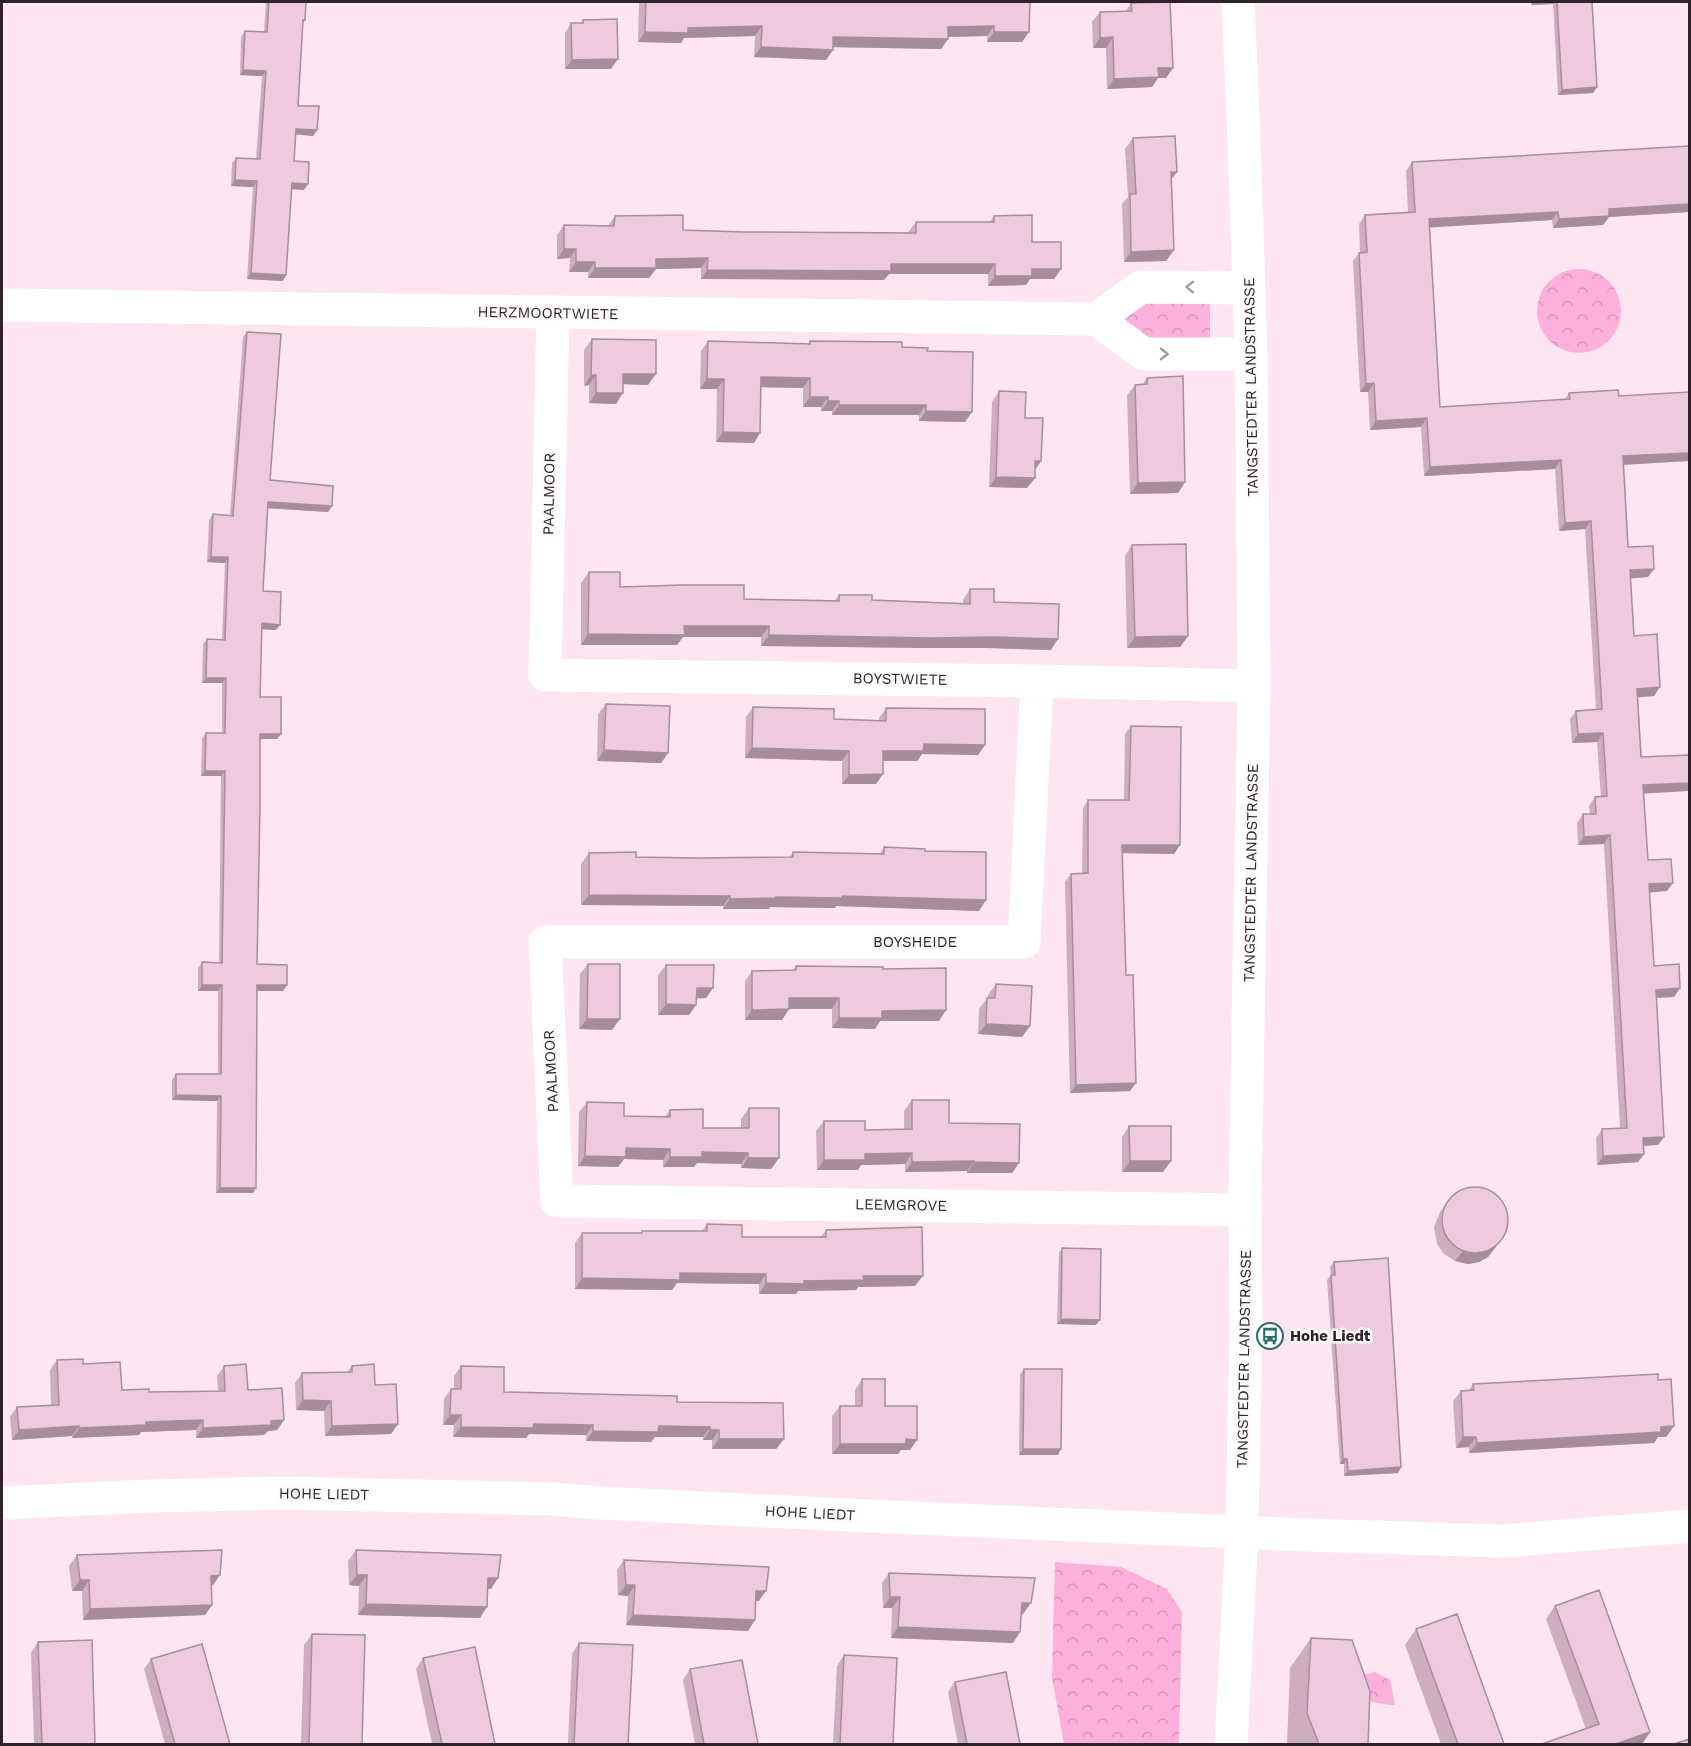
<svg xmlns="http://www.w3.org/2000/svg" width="1691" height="1746" viewBox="0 0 1691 1746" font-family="'Work Sans',sans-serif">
	<defs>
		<pattern id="forest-crowns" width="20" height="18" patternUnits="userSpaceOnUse" patternTransform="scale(1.5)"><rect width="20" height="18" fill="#fcb0db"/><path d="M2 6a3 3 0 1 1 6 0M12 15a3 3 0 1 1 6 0" fill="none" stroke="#d897bc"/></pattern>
	</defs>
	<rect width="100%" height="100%" fill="#fde6f2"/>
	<!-- forest -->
	<path fill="url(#forest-crowns)" d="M1537 311a42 42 0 1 1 84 0a42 42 0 1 1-84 0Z
		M1210 293V347L1148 346 1120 318 1141 294Z
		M1055 1562 1121 1567 1167 1589 1182 1612 1179 1744H1064L1052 1678Z
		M1375 1672 1390 1680 1395 1705C1369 1703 1365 1702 1351 1678Z"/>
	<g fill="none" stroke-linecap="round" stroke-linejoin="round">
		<!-- minor -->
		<path stroke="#fff" stroke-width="33" d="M2 305 1096 319 1144 354H1251
			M553 313 545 675 1037 681 1254 686
			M1096 319 1141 287 1249 288
			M1037 681 1024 942H545L557 1201 1245 1210
			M2 1503 149 1496 284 1493 551 1499 601 1503 868 1516 1306 1535 1502 1541 1690 1526
			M1231 1744 1242 1531 1246 1335 1245 1195 1254 686 1251 354 1244 137 1238 2"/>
	</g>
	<!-- wall -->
	<path fill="#cdaebf" d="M266 2H306L305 20 303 24 298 106 317 130 313 136 296 134 294 161 304 190 292 189 283 281 247 279 253 187 231 186 232 163 236 158 256 159 262 76 240 75 241 37 245 31 264 32Z
		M639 2H1030L1029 32 1022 42H987V36L948 37V39L941 49 833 47V50L826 60 754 57 755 36 684 38 681 43 638 42Z
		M1531 2H1592L1597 87 1593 93 1558 95 1553 4 1531 5Z
		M1131 3 1173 68 1166 78H1158L1152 87 1107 89 1106 48H1093L1092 22 1100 12 1126 11Z
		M583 20 611 69H565V33L571 23H581Z
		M1133 138 1177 172 1171 180 1174 250 1166 261 1124 262 1122 204 1128 197 1125 149Z
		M1689 146V212L1609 217 1603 225 1553 228 1552 220 1430 227 1440 407 1564 400 1569 393 1619 396 1689 392V461L1623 465 1628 547 1648 577 1630 578 1634 636 1654 696 1638 697 1648 860 1667 891 1649 892 1654 966 1680 988 1674 997 1656 998 1664 1137 1658 1145 1644 1146V1154L1638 1162 1597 1165 1596 1138 1602 1129 1620 1128 1604 844 1578 845 1577 823 1583 814H1590L1589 806 1595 797H1601L1597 742 1572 743 1570 719 1576 711 1596 710 1585 529 1559 531 1555 469 1424 476 1421 427 1370 430 1368 392H1360L1353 261 1359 253H1360L1359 224 1365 215 1408 212 1406 171 1412 162Z
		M615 216 683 230 743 232 909 233V231L916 222H990L994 216 1032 242 1061 269 1054 279H1030L1026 285 988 286V274H889L884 280 701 279V268L656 269 649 278H588V272H569L570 258 557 259V235L564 225 608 226Z
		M247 332 270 480 332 506 328 512 268 508 263 591 276 630 261 629 260 697 277 739H260L257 964 287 985 283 991H257L253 1193H216L217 1101 172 1100V1080L176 1074H218V991H198V968L202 962 219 963 221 776H201L202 738 206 733H222V683H202L203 644 207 639H222L225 563 207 562 209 520 213 514 230 515 243 337Z
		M592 339 648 385 623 384 616 404 589 403V385L584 386V350Z
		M708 341 808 344 810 341 902 347 927 351 965 422 919 421V415H832V411H821V407H803V388L761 387 754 443 716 442 717 389H700L701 351Z
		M1147 378 1185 482 1178 493 1130 494 1127 395 1135 385 1143 384Z
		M999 391 1025 418 1041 461 1035 470V478L1027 488 989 487 992 402Z
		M1132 545 1188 636 1180 647 1127 648 1125 556Z
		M589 572 620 587 744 599 835 600 839 595 872 600 963 603V600L970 589 994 602 1051 650 987 648H924L761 646V637H683L677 645H581V583Z
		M606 704 668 753 661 763 597 761 598 714Z
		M753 707 834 719 879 720V718L886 708 985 745 978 755 922 754 917 761H883V774L876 784H842V761L745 758 746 717Z
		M1131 726 1180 845 1174 854 1122 853 1126 975 1136 1083 1130 1091 1070 1093 1065 882 1071 874 1082 873 1083 808 1088 800H1124L1125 734Z
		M884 847 925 851 979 911 836 906 835 908 770 907 769 909H723V906L581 905V864L589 853 636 857 697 858 790 857 793 852 880 854Z
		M588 964 612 1030 579 1029 580 974Z
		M666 965 713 988 706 998H696L689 1015H658V975Z
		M796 966 883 969 946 1010 939 1021H880L875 1029 832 1028V1009H789L782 1020H745V981L752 971 793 970Z
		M996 984 1030 1026 1022 1037 978 1034 979 1009 987 998H988V995Z
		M912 1100 949 1123 1019 1163 1012 1173H967V1171L905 1172V1164L861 1165 858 1170H817L816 1131 824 1121 865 1130 904 1129V1111Z
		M587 1102 624 1116 665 1117 670 1110 703 1128H741V1119L749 1108 779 1158 771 1169 741 1168V1164L697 1163 694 1167H663V1160L624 1159 618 1167 578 1166 579 1112Z
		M1129 1126 1163 1172H1122V1137Z
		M1447 1202 1496 1247 1488 1257 1479 1262 1468 1264 1455 1261 1444 1254 1437 1244 1434 1227 1440 1212Z
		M707 1224 742 1237H821L826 1230 915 1286 858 1287 856 1290 798 1291 796 1294H759V1284L677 1283 672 1290 575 1289V1243L582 1233H641L642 1231H702Z
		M1062 1248 1096 1325 1057 1324 1059 1253Z
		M1334 1262 1401 1467 1398 1473 1344 1476V1464H1340L1327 1280 1331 1275 1330 1267Z
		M57 1360 83 1364 122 1390 149 1392 218 1391 217 1376 224 1366 248 1390 284 1420 277 1430 268 1431 264 1435 196 1438V1430L141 1432 139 1435 72 1438V1436L12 1440 10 1417 17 1407 51 1405 50 1370Z
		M352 1366 375 1385 391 1434 325 1436 324 1411 296 1410 295 1383 302 1373 347 1372Z
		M461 1366 504 1392 677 1402 784 1439 776 1449H712V1440H703V1437H655L651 1442 586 1441V1435L529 1434 526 1438 453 1437 454 1425H443L444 1399 451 1389H454V1376Z
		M1024 1369 1058 1455H1019L1020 1374Z
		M862 1379 885 1406 917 1440 910 1450H901L898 1454H832V1416L840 1406H855V1390Z
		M1658 1380 1674 1426 1666 1437H1658L1654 1443 1469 1453V1447L1456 1448 1453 1401 1461 1391 1469 1390 1473 1384Z
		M356 1550 491 1589H488L480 1618 358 1615 359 1586 349 1585 348 1561Z
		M77 1555 213 1585 211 1586 212 1605 205 1615 83 1620 82 1591H72L69 1566Z
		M624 1560 759 1601H756L748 1631 626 1625 628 1596 618 1595 617 1570Z
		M889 1573 1023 1614H1021L1013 1643 891 1638 892 1608H883L882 1583Z
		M1555 1606 1650 1732 1642 1744H1542L1586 1729 1546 1619Z
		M1416 1629 1504 1744H1441L1405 1645Z
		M312 1634 362 1744H301L304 1645Z
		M1311 1638 1368 1744H1287L1290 1668Z
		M38 1642 95 1744H34L31 1653Z
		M579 1643 628 1744H568L572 1654Z
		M844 1655 893 1744H833L837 1666Z
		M423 1658 495 1744H432L416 1669Z
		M151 1659 230 1744H165L144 1669Z
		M690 1669 758 1744H695L683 1680Z
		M955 1682 1020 1744H958L948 1692Z"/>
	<!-- shaded-wall -->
	<path fill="#a78d9b" d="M1534 2H1554L1553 4 1531 5Z
		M762 26 755 36 684 38 681 43 638 42 645 32 688 28Z
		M994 26 987 36 941 37 948 27Z
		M994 32H1029L1022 42H987Z
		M833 37 948 39 941 49 826 47Z
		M1113 37 1106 48H1093L1100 38Z
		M761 47 833 50 826 60 754 57Z
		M618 59 611 69H565L572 60Z
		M1158 68H1173L1166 78H1158L1152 87 1107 89 1114 79Z
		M243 70 266 71 262 76 240 75Z
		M1597 87 1593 93 1558 95 1562 90Z
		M296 129 317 130 313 136 292 134Z
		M1171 172H1177L1169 182Z
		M235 180 257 181 253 187 231 186Z
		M292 183 308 184 304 190 289 189Z
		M1689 204V212L1609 217 1603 225 1553 228 1559 219 1609 209Z
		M1558 212 1552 220 1423 228 1429 219Z
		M564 249H576L570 258 557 259Z
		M1174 250 1166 261 1124 262 1131 252Z
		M708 258 701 268 656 269 649 278H588L595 268 656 259Z
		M576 262H595L588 272H569Z
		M891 264H995L988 274H889L884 280 701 279 707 270Z
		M1032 269H1061L1054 279H1030L1026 285 988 286 995 276Z
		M251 273 286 275 283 281 247 279Z
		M623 374H656L648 385 616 384Z
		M591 375H596L589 385 584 386Z
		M761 377 810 378 803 388 754 387Z
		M707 379H724L717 389H700Z
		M1374 383 1368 392H1360L1366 384Z
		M596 393H623L616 404 589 403Z
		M810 397H828L821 407H803Z
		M828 401H839L832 411H821Z
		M839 405H926L919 415H832Z
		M926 411 972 412 965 422 919 421Z
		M1427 418 1421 427 1370 430 1376 421Z
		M723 432 760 433 754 443 716 442Z
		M1689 453V461L1617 465 1623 456Z
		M1561 460 1555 469 1424 476 1430 467Z
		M1035 461H1041L1034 471Z
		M996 477 1035 478 1027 488 989 487Z
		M1185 482 1178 493 1130 494 1138 483Z
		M268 502 332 506 328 512 264 508Z
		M1591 521 1585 529 1559 531 1565 523Z
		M211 557H228L225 563 207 562Z
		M1654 569 1648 577 1624 579 1630 570Z
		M262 623 280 625 276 630 258 629Z
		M684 626H769L761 637H683L677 645H581L588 634Z
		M769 635 994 637 1058 639 1051 650 987 648H924L761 646Z
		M1188 636 1180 647 1127 648 1135 637Z
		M206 678H226L222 683H202Z
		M1660 687 1654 696 1631 698 1637 689Z
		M1603 733 1597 742 1572 743 1578 734Z
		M260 734H281L277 739H256Z
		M924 744 985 745 978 755 922 754 917 761H876L883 751Z
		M752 748 849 751 842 761 745 758Z
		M604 750 668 753 661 763 597 761Z
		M205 771H225L221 776H201Z
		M883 774 876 784H842L849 775Z
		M1689 783V791L1637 794 1643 785Z
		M1610 835 1604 844 1578 845 1584 837Z
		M1122 845H1180L1174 854 1116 853Z
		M1673 883 1667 891 1643 893 1649 884Z
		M589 895 730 896 723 906 581 905Z
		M842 896 986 900 979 911 836 906 835 908 770 907 769 909H723L730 899Z
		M202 985H222L218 991H198Z
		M257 985H287L283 991H253Z
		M697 988H713L706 998 689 999Z
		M1680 988 1674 997 1650 998 1656 990Z
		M789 998H839L832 1009H782Z
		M666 1004 696 1005 689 1015H658Z
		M789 1009 782 1020H745L752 1010Z
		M946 1010 939 1021H880L875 1029 832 1028 839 1018 882 1011Z
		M587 1019H620L612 1030 579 1029Z
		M986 1024 1030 1026 1022 1037 978 1034Z
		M1136 1083 1130 1091 1070 1093 1076 1085Z
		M176 1095 221 1096 217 1101 172 1100Z
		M1664 1137 1658 1145 1637 1146 1643 1138Z
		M626 1148 670 1149 663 1160 624 1159 618 1167 578 1166 585 1156Z
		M702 1152 748 1153 741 1164 697 1163 694 1167H663L670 1157Z
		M912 1153 905 1164 861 1165 858 1170H817L824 1160 865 1154Z
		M1644 1154 1638 1162 1597 1165 1603 1156Z
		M748 1158H779L771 1169 741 1168Z
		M974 1161 967 1171 905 1172 912 1162Z
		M1130 1161H1171L1163 1172H1122Z
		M974 1162 1019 1163 1012 1173H967Z
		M220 1188H256L253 1193H216Z
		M1504 1236 1488 1257 1479 1262 1468 1264 1455 1261 1463 1251Z
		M680 1273 766 1274 759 1284 677 1283 672 1290 575 1289 582 1278Z
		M863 1276H923L915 1286 858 1287 856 1290 798 1291 796 1294H759L766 1283Z
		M1061 1319 1100 1320 1096 1325 1057 1324Z
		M303 1400 331 1401 324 1411 296 1410Z
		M450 1415H461L454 1425H443Z
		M203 1420 196 1430 141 1432 139 1435 72 1438 79 1428 146 1422Z
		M284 1420 277 1430 268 1431 264 1435 196 1438 203 1428Z
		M398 1424 391 1434 325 1436 332 1426Z
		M534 1424 593 1425 586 1435 529 1434 526 1438 453 1437 461 1427Z
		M79 1426 72 1436 12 1440 19 1430Z
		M659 1426 710 1427 703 1437H655L651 1442 586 1441 593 1431Z
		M1674 1426 1666 1437H1658L1654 1443 1469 1453 1477 1443Z
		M710 1430H719L712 1440H703Z
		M1463 1437H1476L1469 1447 1456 1448Z
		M719 1439H784L776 1449H712Z
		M906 1439 917 1440 910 1450H901L898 1454H832L840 1444Z
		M1023 1449H1061L1058 1455H1019Z
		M1343 1459H1347L1344 1464H1340Z
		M1401 1467 1398 1473 1344 1476 1348 1471Z
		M220 1575 213 1585 204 1586 211 1576Z
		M357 1575H367L359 1586 349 1585Z
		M488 1578H498L491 1589H481Z
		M80 1580H89L82 1591H72Z
		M626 1585H635L628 1596 618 1595Z
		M756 1591H766L759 1601H748Z
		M890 1597H900L892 1608H883Z
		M1022 1603H1031L1023 1614H1014Z
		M366 1604 487 1607 480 1618 358 1615Z
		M212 1605 205 1615 83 1620 90 1609Z
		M633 1615 755 1620 748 1631 626 1625Z
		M898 1627 1020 1632 1013 1643 891 1638Z
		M1650 1732 1642 1744H1616Z"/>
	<!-- building -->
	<path fill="#eecade" stroke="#a78d9b" stroke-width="1.5" d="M269 2H306L305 20H303L298 106H319L317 130 296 129 294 161 309 162 308 184 292 183 286 275 251 273 257 181 235 180 236 158 260 159 266 71 243 70 245 31 267 32Z
		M646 2H1030L1029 32H994V26L948 27V39L833 37V50L761 47 762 26 688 28V33L645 32Z
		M1170 2 1173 68H1158L1159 77 1114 79 1113 37 1100 38V12L1132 11 1131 3Z
		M1557 2H1592L1597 87 1562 90Z
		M617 19 618 59 572 60 571 23H583V20Z
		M1175 136 1177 172H1171L1174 250 1131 252 1130 194H1136L1133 138Z
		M1689 146V204L1609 209V216L1559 219 1558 212 1429 219 1440 407 1570 399 1569 393 1618 390 1619 396 1689 392V453L1623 456 1628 547 1653 546 1654 569 1630 570 1634 636 1657 634 1660 687 1637 689 1641 757 1689 755V783L1643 785 1648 860 1671 859 1673 883 1649 884 1654 966 1679 964 1680 988 1656 990 1664 1137 1643 1138 1644 1154 1603 1156 1602 1129 1627 1128 1610 835 1584 837 1583 814H1596L1595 797 1607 796 1603 733 1578 734 1576 711 1602 709 1591 521 1565 523 1561 460 1430 467 1427 418 1376 421 1374 383 1366 384 1359 253 1367 252 1365 215 1415 212 1412 162Z
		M683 215V230L743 232 916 233V222H994V216L1032 215V242H1061V269H1032V276H995V264H891V271L707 270 708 258 656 259V268H595V262H576V249H564V225L614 226 615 216Z
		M247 332 281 334 270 480 333 486 332 506 268 502 263 591 281 592 280 625 262 623 260 697H281V734H260V806L257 964 287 965V985H257L256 1188H220L221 1096 176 1095V1074H221L222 985H202V962L222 963 225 771H205L206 733H225L226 678H206L207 639 225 640 228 557H211L213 514 233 516Z
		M592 339 656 340V374H623V393H596V375H591Z
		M708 341 810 344V341L902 342V347L928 348 927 351 973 352 972 412 926 411V405H839V401H828V397H810V378L761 377 760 433 723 432 724 379H707Z
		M1183 376 1185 482 1138 483 1135 385 1147 384V378Z
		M999 391 1026 392 1025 418H1043L1041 461H1035V478L996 477Z
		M1186 544 1188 636 1135 637 1132 545Z
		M589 572H620V587L683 585H744V599L839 601V595H872V600L970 604V589H994V602L1059 604 1058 639 994 637 931 638 769 635V626H684L685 635 588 634Z
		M606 704 670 706 668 753 604 750Z
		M753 707 834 709V719L886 721V708L985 709V745L924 744 923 751H883V774L849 775V751L752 748Z
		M1131 726 1181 727 1180 845H1122L1126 975H1133L1136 1083 1076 1085 1071 874 1088 873V800H1129Z
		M884 847 925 849V851L986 852V900L842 896V898L776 897V898L730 899V896L589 895V853L636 852V857L697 858 793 857V852L884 854Z
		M588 964H620V1019H587Z
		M666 965H714L713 988H697L696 1005 666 1004Z
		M796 966 883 967V969L946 968V1010L882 1011V1018H839V998H789V1009L752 1010V971L796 970Z
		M996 984 1032 986 1030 1026 986 1024 987 998H995Z
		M912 1100H949V1123L1020 1124 1019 1163 974 1162V1161L912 1162V1153L865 1154V1160H824V1121H865V1130L912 1129Z
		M587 1102 624 1103V1116L670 1117V1110L703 1109V1128H749V1108H779V1158H748V1153L702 1152V1157H670V1149L626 1148V1157L585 1156Z
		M1129 1126H1171V1161H1130Z
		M1442 1220a33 33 0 1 1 66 0a33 33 0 1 1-66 0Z
		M707 1224 742 1225V1237H826V1230L922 1227 923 1276H863L864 1280 804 1281V1284L766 1283V1274L680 1273V1280L582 1278V1233H642V1231H707Z
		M1062 1248 1101 1249 1100 1320 1061 1319Z
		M1388 1258 1401 1467 1348 1471 1347 1459H1343L1331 1275H1335L1334 1262Z
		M83 1359V1364L120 1362 122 1390 149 1389V1392L225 1391 224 1366 246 1364 248 1390 282 1388 284 1420 271 1421V1425L203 1428V1420L146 1422V1425L79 1428V1426L19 1430 17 1407 59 1405 57 1360Z
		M374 1364 375 1385 396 1384 398 1424 332 1426 331 1401 303 1400 302 1373 352 1372V1366Z
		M461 1366 504 1367V1392L677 1396V1402L783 1403 784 1439H719V1430H710V1427L659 1426 658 1432 593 1431V1425L534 1424 533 1428 461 1427V1415H450L451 1389H461Z
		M1024 1369H1062L1061 1449H1023Z
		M1658 1374V1380L1671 1379 1674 1426 1661 1427V1432L1477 1443 1476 1437H1463L1461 1391 1474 1390 1473 1384Z
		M862 1379H885V1406H917V1440L906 1439V1444H840V1406H862Z
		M222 1550 220 1575 211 1576 212 1605 90 1609 89 1580H80L77 1555Z
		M356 1550 501 1555 498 1578H488L487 1607 366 1604 367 1575H357Z
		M624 1560 769 1567 766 1591H756L755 1620 633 1615 635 1585H626Z
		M889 1573 1035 1578 1031 1603H1022L1020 1632 898 1627 900 1597H890Z
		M1599 1590 1650 1732 1616 1744H1542L1599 1724 1555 1606Z
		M1457 1614 1504 1744H1458L1416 1629Z
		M312 1634 365 1635 362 1744H309Z
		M1311 1638 1352 1640 1370 1691 1368 1744H1319L1307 1713Z
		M92 1640 95 1744H42L38 1642Z
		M579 1643 633 1645 628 1744H574Z
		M202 1644 230 1744H175L151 1659Z
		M475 1647 495 1744H442L423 1658Z
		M844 1655 897 1658 893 1744H840Z
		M742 1660 758 1744H704L690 1669Z
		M1006 1672 1020 1744H967L955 1682Z
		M1689 1739V1744H1674Z"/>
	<!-- one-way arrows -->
	<defs><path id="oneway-chevron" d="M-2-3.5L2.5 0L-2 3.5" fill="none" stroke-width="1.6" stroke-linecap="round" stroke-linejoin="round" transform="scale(1.5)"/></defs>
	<g stroke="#a29c9f">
		<use href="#oneway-chevron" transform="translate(1190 287) rotate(-179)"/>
		<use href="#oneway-chevron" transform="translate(1164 354) rotate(1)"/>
	</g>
	<!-- icons -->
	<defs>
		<symbol id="bus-ring" viewBox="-11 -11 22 22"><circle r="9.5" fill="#fbfbfb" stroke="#276f67" stroke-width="1.5"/><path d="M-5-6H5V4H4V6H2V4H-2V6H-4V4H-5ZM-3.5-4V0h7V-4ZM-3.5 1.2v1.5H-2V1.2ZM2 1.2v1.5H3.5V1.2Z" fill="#276f67"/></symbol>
	</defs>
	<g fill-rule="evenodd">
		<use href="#bus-ring" x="1255" y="1321" width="30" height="30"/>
	</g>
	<g text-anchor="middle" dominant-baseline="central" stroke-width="5" stroke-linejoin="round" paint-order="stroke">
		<!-- street labels -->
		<g font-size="15" fill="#30222a" stroke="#fbfbfb">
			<text transform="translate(548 313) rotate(1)">HERZMOORTWIETE</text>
			<text transform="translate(1251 387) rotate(-91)">TANGSTEDTER LANDSTRASSE</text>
			<text transform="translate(549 494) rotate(-89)">PAALMOOR</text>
			<text transform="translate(900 679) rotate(1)">BOYSTWIETE</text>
			<text transform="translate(1251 873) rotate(-89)">TANGSTEDTER LANDSTRASSE</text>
			<text x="915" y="942">BOYSHEIDE</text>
			<text transform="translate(551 1071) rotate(-93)">PAALMOOR</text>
			<text transform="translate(901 1205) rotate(1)">LEEMGROVE</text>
			<text transform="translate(1244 1359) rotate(-89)">TANGSTEDTER LANDSTRASSE</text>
			<text transform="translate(324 1494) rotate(1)">HOHE LIEDT</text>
			<text transform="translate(810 1513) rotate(3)">HOHE LIEDT</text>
		</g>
		<!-- poi labels -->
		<g font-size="15" font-weight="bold" fill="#30222a" stroke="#fbfbfb" text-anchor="start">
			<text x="1290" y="1336">Hohe Liedt</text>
		</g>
	</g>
	<!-- border -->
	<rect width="1691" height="1746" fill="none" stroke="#30222a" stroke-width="6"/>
</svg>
